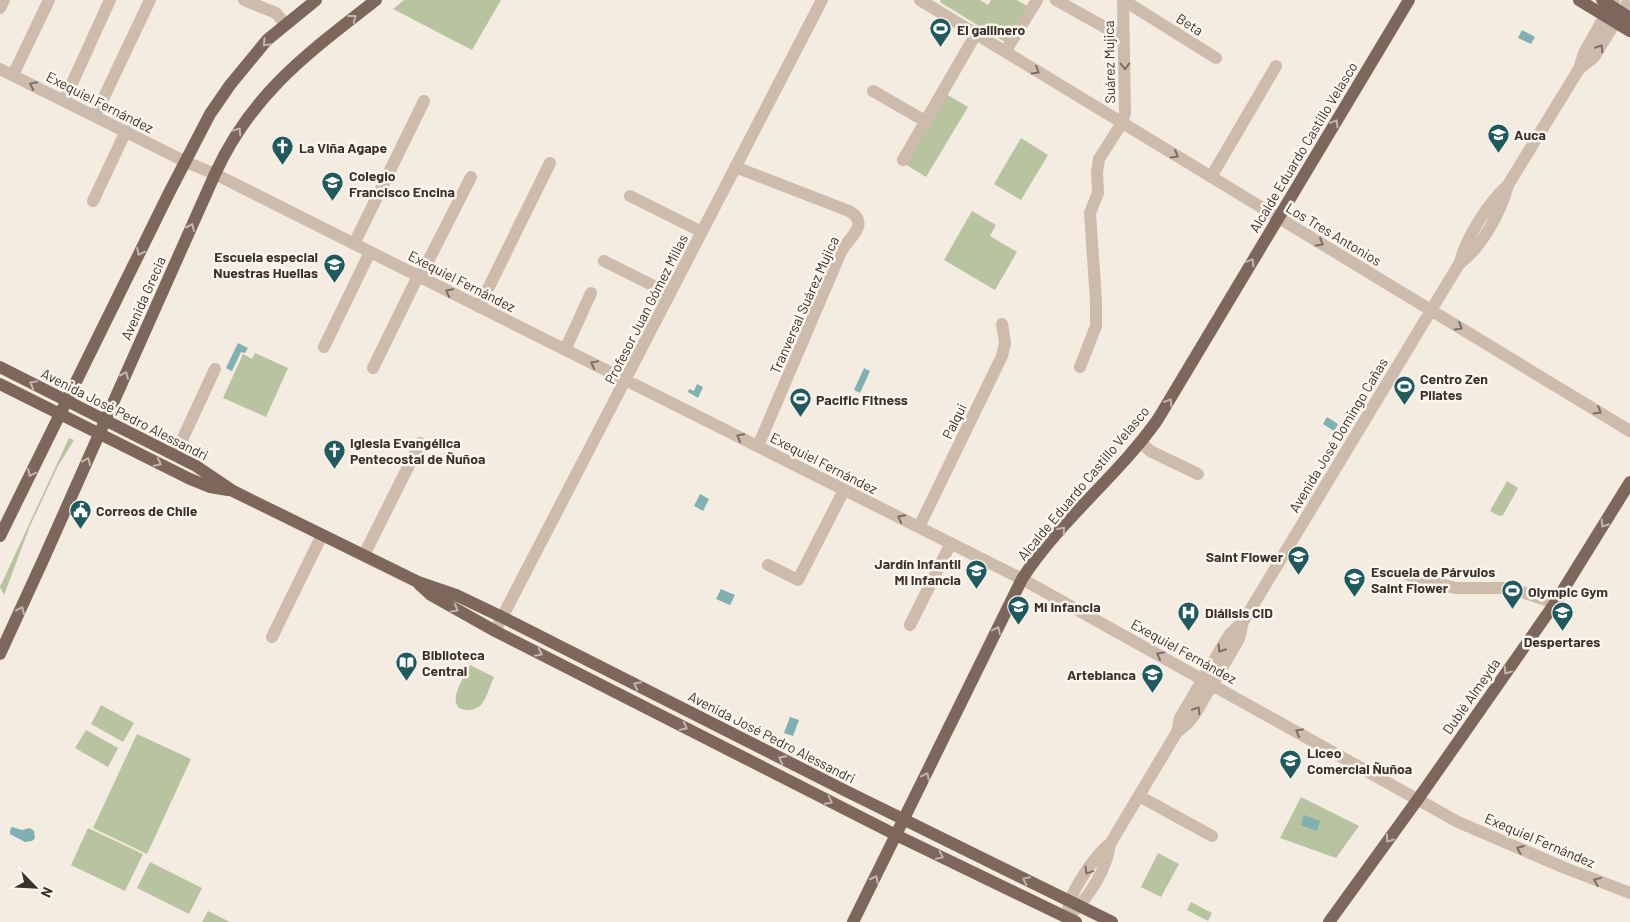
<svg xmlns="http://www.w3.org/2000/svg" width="1630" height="922" viewBox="0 0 1630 922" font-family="Barlow,sans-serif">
	<rect width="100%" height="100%" fill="#f4ebe1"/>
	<!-- green -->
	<path fill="#b8c4a0" d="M404 0H501L472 50 393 9Z
		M941 0H980L988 5 991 0H1017L1027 6 1005 42 940 2Z
		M946 94 968 107 926 177 905 164Z
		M1021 138 1048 155 1021 200 994 184Z
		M972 211 996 225 990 236 1017 252 995 290 944 260Z
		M255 353 288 368 266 417 223 398 243 354 252 359Z
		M69 438 74 440 58 466 30 526 4 595 0 587Z
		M1507 481 1518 488 1503 515 1499 516 1490 511Z
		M470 665 494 677C490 685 487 698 481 705 478 708 471 711 466 710 443 708 465 675 470 665Z
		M101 705 134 723 123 742 91 724Z
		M86 730 118 748 108 767 75 748Z
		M137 734 191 759 147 854 93 828Z
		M1301 797 1359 826 1336 858 1280 838Z
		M88 828 143 854 125 891 71 865Z
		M1158 853 1179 864 1161 897 1141 887Z
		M150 862 202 888 189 914 137 888Z
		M1191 902 1212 913 1208 921 1187 910Z
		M208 911 230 922H202Z"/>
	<!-- water -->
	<path fill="#7fb0b2" d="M1522 30 1535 37 1531 44 1518 38Z
		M238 343 248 348 245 353 241 352 232 371 226 368Z
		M864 368 870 371 860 393 854 390Z
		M697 384 703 387 698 398 688 392 689 389 694 391Z
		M1327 417 1338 424 1334 431 1323 424Z
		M700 494 709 499 703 511 694 506Z
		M721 589 735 595 730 605 716 599Z
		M790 717 799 720 793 736 784 733Z
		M1304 815 1320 821 1317 831 1301 825Z
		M12 827 22 830 30 828 34 831 35 838 32 841 25 842 10 834V830Z"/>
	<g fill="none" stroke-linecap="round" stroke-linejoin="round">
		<!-- minor -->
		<path stroke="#cdbbac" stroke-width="12" d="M244 0 276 13 285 24
			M920 0 1630 431
			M1056 0 1124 38
			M1123 0 1216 58
			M0 8 4 0
			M1005 52 1037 0
			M0 69 186 162 215 174 1022 579 1458 822 1565 868 1630 893
			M1579 69 1594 57 1629 0
			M13 75 49 0
			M873 91 925 121
			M64 101 110 0
			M95 116 150 0
			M903 160 976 34
			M735 167 849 211C871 224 849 237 841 252L758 446
			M1211 177 1276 66
			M630 196 702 232
			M93 201 126 131
			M354 244 424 101
			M604 261 670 294
			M1460 264C1464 239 1490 201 1508 185L1579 69 1584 53 1614 0
			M420 277 471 177
			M479 307 550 163
			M324 347 370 252
			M565 350 591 293
			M1080 367 1096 326V301L1090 213 1098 193 1097 172 1099 159 1122 123 1125 113 1123 0
			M373 368 418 276
			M1141 442 1150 451 1198 474
			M175 455 215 369
			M919 527 1002 356 1005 343 1002 324
			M364 555 420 443
			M768 565 798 580 844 490
			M1408 575 1455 588H1510L1555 603
			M910 625 951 543
			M495 631 822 0
			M272 637 322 535
			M1177 732 1180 718 1223 645 1230 634 1243 622 1459 264C1482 247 1501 212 1508 185
			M1139 796 1212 836
			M1072 913C1090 896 1107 868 1110 844
			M1067 918C1068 913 1068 907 1070 902 1074 887 1097 852 1110 844L1177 732 1188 723 1195 714 1239 639 1243 622"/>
		<!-- major -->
		<path stroke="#7d675c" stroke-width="12" d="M1579 0 1630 31
			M1602 0 1630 18
			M0 367 196 466 233 491 418 582 456 595 502 617 846 791 1112 922
			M0 384 190 479 210 487 228 490
			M0 536 169 193 210 114 230 85 267 40 316 0
			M419 584 431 595 495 631 896 835 1076 922
			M0 654 44 558 215 174C252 93 308 53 376 0
			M853 922 1022 579C1059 521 1119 475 1158 419L1409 0
			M1329 922 1418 799 1555 603 1630 482"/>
	</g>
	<!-- one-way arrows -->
	<defs><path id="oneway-chevron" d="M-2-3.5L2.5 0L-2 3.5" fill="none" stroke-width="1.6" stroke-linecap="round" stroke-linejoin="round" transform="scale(1.25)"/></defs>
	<g stroke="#c2b5ac">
		<use href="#oneway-chevron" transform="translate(353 18) rotate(-38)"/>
		<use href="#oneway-chevron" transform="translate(266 43) rotate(134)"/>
		<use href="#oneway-chevron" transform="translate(1335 123) rotate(-59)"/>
		<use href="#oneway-chevron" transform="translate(238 131) rotate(-56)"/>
		<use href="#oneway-chevron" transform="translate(191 227) rotate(-66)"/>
		<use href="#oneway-chevron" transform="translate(140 252) rotate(116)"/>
		<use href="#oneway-chevron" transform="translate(1251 262) rotate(-59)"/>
		<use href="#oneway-chevron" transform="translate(125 375) rotate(-66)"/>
		<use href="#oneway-chevron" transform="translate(33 384) rotate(-153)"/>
		<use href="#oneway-chevron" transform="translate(1169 402) rotate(-59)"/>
		<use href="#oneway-chevron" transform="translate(87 461) rotate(-66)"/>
		<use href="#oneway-chevron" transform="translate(158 463) rotate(27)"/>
		<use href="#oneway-chevron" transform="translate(31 473) rotate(116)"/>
		<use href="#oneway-chevron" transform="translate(1604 524) rotate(122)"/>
		<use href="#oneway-chevron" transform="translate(1062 530) rotate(-48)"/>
		<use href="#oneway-chevron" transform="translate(455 609) rotate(29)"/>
		<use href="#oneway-chevron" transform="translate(21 610) rotate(-66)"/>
		<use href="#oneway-chevron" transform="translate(997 630) rotate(-64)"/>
		<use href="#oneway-chevron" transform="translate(539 653) rotate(27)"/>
		<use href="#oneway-chevron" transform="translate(1507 671) rotate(125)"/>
		<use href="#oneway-chevron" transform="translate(637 685) rotate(-153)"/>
		<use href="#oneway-chevron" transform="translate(684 727) rotate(27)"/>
		<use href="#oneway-chevron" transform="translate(782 759) rotate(-153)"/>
		<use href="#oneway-chevron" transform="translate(926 776) rotate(-64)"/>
		<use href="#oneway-chevron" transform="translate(829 801) rotate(27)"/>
		<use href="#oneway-chevron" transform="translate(1389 839) rotate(126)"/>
		<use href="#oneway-chevron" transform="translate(940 856) rotate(26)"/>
		<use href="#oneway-chevron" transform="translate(875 879) rotate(-63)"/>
		<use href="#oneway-chevron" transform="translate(1026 880) rotate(-154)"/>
	</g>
	<g stroke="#7d6f65">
		<use href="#oneway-chevron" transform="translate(1600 48) rotate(-58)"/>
		<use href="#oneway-chevron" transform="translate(1125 66) rotate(89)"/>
		<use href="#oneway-chevron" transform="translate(1036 71) rotate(31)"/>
		<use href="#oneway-chevron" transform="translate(33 85) rotate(-154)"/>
		<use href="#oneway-chevron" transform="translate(1175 155) rotate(31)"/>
		<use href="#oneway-chevron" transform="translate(1320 243) rotate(31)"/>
		<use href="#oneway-chevron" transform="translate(449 292) rotate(-153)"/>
		<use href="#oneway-chevron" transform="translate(1459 327) rotate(31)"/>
		<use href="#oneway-chevron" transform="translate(594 364) rotate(-153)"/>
		<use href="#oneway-chevron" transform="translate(1598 411) rotate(31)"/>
		<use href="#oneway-chevron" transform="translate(740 437) rotate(-153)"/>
		<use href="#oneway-chevron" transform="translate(901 518) rotate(-153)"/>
		<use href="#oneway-chevron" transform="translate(1221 649) rotate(122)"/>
		<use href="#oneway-chevron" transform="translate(1160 655) rotate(-151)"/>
		<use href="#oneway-chevron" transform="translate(1197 710) rotate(-58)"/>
		<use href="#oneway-chevron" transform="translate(1299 732) rotate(-151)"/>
		<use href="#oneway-chevron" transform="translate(1520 849) rotate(-157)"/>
		<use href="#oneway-chevron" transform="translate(1088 871) rotate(121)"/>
		<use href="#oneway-chevron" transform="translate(1597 881) rotate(-158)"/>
	</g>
	<!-- icons -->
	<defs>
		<symbol id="stadium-pin" viewBox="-11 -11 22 30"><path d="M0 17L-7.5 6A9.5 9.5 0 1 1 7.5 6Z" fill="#1f5a5e" stroke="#fbf5ee"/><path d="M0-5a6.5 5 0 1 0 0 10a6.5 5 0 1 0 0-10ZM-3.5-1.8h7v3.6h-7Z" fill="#fff"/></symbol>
		<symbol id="school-pin" viewBox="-11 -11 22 30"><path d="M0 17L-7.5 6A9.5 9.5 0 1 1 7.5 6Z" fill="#1f5a5e" stroke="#fbf5ee"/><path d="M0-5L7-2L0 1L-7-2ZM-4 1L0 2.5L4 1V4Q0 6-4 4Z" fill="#fff"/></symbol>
		<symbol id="church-pin" viewBox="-11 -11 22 30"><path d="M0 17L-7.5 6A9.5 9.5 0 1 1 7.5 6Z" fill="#1f5a5e" stroke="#fbf5ee"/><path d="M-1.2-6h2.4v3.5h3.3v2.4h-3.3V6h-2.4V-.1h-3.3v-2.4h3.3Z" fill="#fff"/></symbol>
		<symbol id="civic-pin" viewBox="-11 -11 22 30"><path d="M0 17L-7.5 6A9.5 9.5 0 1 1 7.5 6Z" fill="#1f5a5e" stroke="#fbf5ee"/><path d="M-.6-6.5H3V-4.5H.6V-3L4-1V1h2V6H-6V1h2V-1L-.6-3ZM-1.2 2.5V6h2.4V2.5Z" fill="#fff"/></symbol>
		<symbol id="hospital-pin" viewBox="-11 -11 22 30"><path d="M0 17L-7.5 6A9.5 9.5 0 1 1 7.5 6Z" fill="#1f5a5e" stroke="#fbf5ee"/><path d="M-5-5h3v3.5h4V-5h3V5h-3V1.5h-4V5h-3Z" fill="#fff"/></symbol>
		<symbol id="library-pin" viewBox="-11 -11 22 30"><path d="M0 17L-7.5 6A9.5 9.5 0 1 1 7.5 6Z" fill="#1f5a5e" stroke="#fbf5ee"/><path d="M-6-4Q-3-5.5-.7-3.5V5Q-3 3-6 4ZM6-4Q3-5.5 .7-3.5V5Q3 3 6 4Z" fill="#fff"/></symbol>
	</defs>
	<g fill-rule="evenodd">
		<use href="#stadium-pin" x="928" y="16" width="25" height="34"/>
		<use href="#school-pin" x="1486" y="122" width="25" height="34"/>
		<use href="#church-pin" x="270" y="134" width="25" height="34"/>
		<use href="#school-pin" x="320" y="170" width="25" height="34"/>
		<use href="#school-pin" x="322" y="252" width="25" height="34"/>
		<use href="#stadium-pin" x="1392" y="374" width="25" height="34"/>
		<use href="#stadium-pin" x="788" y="386" width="25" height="34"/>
		<use href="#church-pin" x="322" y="438" width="25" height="34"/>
		<use href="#civic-pin" x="68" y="498" width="25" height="34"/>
		<use href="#school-pin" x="1286" y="544" width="25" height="34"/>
		<use href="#school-pin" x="964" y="558" width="25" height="34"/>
		<use href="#school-pin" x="1342" y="566" width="25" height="34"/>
		<use href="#stadium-pin" x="1500" y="578" width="25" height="34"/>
		<use href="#school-pin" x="1006" y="594" width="25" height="34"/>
		<use href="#hospital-pin" x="1176" y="600" width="25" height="34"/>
		<use href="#school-pin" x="1550" y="600" width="25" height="34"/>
		<use href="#library-pin" x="394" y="650" width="25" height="34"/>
		<use href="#school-pin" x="1140" y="662" width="25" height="34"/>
		<use href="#school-pin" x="1278" y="748" width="25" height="34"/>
	</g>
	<g text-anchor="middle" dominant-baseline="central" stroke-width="5" stroke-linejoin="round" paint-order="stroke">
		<!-- street labels -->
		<g font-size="14" fill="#3b302b" stroke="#fbf5ee">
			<text transform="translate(1190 24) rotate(32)">Beta</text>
			<text transform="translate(1109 62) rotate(-91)">Suárez Mujica</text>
			<text transform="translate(100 102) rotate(27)">Exequiel Fernández</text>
			<text transform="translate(1303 147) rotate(-59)">Alcalde Eduardo Castillo Velasco</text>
			<text transform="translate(1334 234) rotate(31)">Los Tres Antonios</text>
			<text transform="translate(462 281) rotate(27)">Exequiel Fernández</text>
			<text transform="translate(143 298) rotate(-66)">Avenida Grecia</text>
			<text transform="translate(804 305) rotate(-66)">Tranversal Suárez Mujica</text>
			<text transform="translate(646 309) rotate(-63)">Profesor Juan Gómez Millas</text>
			<text transform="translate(125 414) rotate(27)">Avenida José Pedro Alessandri</text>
			<text transform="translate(954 421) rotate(-64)">Palqui</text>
			<text transform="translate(1338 435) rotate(-59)">Avenida José Domingo Cañas</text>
			<text transform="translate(824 463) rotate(27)">Exequiel Fernández</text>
			<text transform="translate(1083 483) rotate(-50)">Alcalde Eduardo Castillo Velasco</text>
			<text transform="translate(1184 651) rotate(29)">Exequiel Fernández</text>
			<text transform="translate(1471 696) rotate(-55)">Dublé Almeyda</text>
			<text transform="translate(772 737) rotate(27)">Avenida José Pedro Alessandri</text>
			<text transform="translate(1540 840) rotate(23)">Exequiel Fernández</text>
		</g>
		<!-- poi labels -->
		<g font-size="14" font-weight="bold" fill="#3b302b" stroke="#fbf5ee" text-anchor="start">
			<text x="957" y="29">El gallinero</text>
			<text x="1514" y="134">Auca</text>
			<text x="299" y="147">La Viña Agape</text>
			<text x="349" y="175">Colegio<tspan x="349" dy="16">Francisco Encina</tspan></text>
			<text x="318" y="256" text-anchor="end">Escuela especial<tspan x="318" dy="16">Nuestras Huellas</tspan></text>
			<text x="1420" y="378">Centro Zen<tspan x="1420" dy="16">Pilates</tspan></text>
			<text x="816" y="399">Pacific Fitness</text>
			<text x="350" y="442">Iglesia Evangélica<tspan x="350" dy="16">Pentecostal de Ñuñoa</tspan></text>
			<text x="96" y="510">Correos de Chile</text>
			<text x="1283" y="556" text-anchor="end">Saint Flower</text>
			<text x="961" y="563" text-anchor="end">Jardín Infantil<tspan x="961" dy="16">Mi Infancia</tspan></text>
			<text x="1371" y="571">Escuela de Párvulos<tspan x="1371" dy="16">Saint Flower</tspan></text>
			<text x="1528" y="591">Olympic Gym</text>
			<text x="1034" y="606">Mi Infancia</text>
			<text x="1205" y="612">Diálisis CID</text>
			<text x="1562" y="641" text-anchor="middle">Despertares</text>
			<text x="422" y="654">Biblioteca<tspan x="422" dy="16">Central</tspan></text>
			<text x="1136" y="674" text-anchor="end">Artebianca</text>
			<text x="1307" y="752">Liceo<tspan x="1307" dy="16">Comercial Ñuñoa</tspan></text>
		</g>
	</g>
	<!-- north arrow -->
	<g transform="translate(35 887) rotate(114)" stroke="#fbf5ee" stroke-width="4" paint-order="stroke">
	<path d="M0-4L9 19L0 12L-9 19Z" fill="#3b302b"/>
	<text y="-8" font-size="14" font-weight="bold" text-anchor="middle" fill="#3b302b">N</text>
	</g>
</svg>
